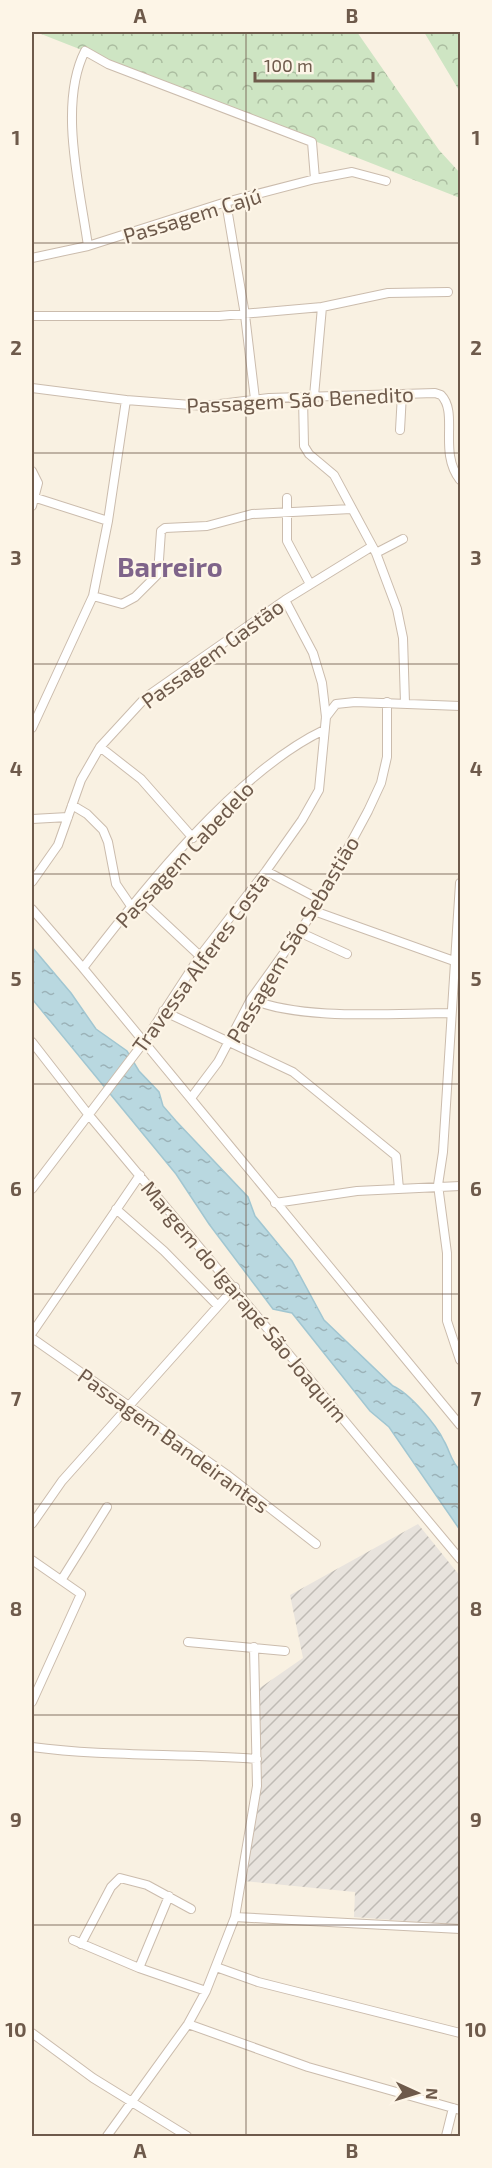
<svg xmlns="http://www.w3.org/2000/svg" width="492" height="2168" viewBox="0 0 492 2168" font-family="'Exo 2',sans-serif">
	<defs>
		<pattern id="industrial-furrows" width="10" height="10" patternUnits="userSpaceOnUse" patternTransform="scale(1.5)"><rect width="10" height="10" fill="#e8e3dd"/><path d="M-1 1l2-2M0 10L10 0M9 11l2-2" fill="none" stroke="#c0bbb5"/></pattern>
		<pattern id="forest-crowns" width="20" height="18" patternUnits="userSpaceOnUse" patternTransform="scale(1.5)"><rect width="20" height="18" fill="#cee5c3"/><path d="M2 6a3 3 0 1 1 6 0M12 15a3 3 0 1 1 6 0" fill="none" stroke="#abbda0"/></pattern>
		<pattern id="water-ripples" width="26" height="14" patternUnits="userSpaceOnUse" patternTransform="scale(1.5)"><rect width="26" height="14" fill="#b9d8e0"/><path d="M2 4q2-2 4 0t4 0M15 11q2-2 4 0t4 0" fill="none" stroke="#9bb2b8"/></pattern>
	</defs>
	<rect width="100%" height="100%" fill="#f9f1e2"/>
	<!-- industrial -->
	<path fill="url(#industrial-furrows)" d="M418 1524 460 1576V1925L354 1917 355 1892 244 1881 256 1783 251 1694 303 1658 290 1595Z"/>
	<!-- forest -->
	<path fill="url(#forest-crowns)" d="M36 32H357L439 150 460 173V198Z
		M424 32H460V92Z"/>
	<!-- water -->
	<path fill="url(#water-ripples)" stroke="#a1c6d1" stroke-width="1.5" d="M32 947 71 993 96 1029 127 1051 139 1071 159 1092 163 1106 176 1121 248 1197 255 1216 292 1261 324 1320 393 1386C409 1393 436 1424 444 1441 450 1451 451 1462 460 1470V1530L389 1427 370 1411 292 1313 273 1309 209 1224 176 1174 33 1000Z"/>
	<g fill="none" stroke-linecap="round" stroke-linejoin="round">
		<defs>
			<path id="minor" d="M226 202 245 315 255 399
				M88 246C80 188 58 104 85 51L108 64 312 142 315 179
				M32 258 88 246 226 202 315 179 352 172 386 181
				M32 316H219L322 307
				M32 388 126 400 204 406 269 398 435 393 441 395C459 413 438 452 460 480
				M314 396 322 307 388 293 448 292
				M303 397 304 446 309 454 334 475 376 553 397 609 403 638 405 703
				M400 430 402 394
				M32 471 38 483 32 506
				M33 497 108 521
				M287 498V541L310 584
				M376 553 403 539
				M93 596 122 604 135 597 158 574 161 531 165 528 207 526 252 514 351 509
				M326 717 336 704 355 702 460 706
				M32 728 93 596 108 521 126 400
				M100 747 141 779 193 838
				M72 805 87 814 103 830 108 842 116 884 131 906
				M32 819 68 817
				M266 871 321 900
				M32 882 58 845 81 780 100 747 146 697 285 600 371 547
				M460 883 443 1152 438 1185 447 1253V1321L460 1360
				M139 899 200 956
				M32 909 83 968 460 1425
				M314 911 454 961
				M299 932 347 954
				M83 968C142 891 236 772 324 730
				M251 999C301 1021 394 1013 450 1013
				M163 1011 293 1072 396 1156 399 1189
				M32 1042 88 1114 460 1559
				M191 1098 218 1062 251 999 314 911 368 811 381 783 387 757V702
				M32 1189 144 1042 200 956 266 871 302 820 319 790 326 717 322 683 313 653 285 600
				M275 1203 357 1191 460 1186
				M116 1209 164 1251 218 1306
				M32 1333 140 1175
				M32 1338 226 1474 316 1544
				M32 1524 62 1481 235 1287
				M32 1560 81 1594 32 1702
				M62 1579 107 1507
				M188 1642 285 1651
				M32 1747C106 1757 182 1753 257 1759
				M235 1917 460 1929
				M73 1940 139 1968 206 1991
				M81 1944 111 1887 120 1878 147 1885 191 1909
				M216 1967 258 1982 460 2033
				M139 1968 169 1896
				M188 2024 308 2067 460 2110
				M32 2033 93 2078 187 2136
				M107 2136 188 2024 206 1991 235 1917 257 1786 254 1647
				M446 2136 453 2108"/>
		</defs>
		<!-- minor casing -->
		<use href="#minor" stroke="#cbbcad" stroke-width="10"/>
		<!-- minor -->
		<use href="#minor" stroke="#fff" stroke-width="8"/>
	</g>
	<!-- grid -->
	<path fill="none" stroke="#6e5a4b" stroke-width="1.5" stroke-opacity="0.55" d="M246 32V2136M32 243H460M32 453H460M32 664H460M32 874H460M32 1084H460M32 1294H460M32 1504H460M32 1715H460M32 1925H460"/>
	<g text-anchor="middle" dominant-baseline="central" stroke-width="4.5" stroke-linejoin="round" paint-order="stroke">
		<!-- street labels -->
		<g font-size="21" fill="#6e5a4b" stroke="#fdf5e7">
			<text transform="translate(192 215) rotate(-17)">Passagem Cajú</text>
			<text transform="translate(300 399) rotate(-3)">Passagem São Benedito</text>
			<text transform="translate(212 653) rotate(-36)">Passagem Gastão</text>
			<text transform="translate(184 854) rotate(-47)">Passagem Cabedelo</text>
			<text transform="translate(292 939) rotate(-59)">Passagem São Sebastião</text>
			<text transform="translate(200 962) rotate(-54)">Travessa Alferes Costa</text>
			<text transform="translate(245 1301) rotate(50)">Margem do Igarapé São Joaquim</text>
			<text transform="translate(174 1440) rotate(36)">Passagem Bandeirantes</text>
		</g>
		<!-- district labels -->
		<g font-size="27" font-weight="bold" fill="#7f648a" stroke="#fdf5e7">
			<text x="170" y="566">Barreiro</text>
		</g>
	</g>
	<!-- border -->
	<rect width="492" height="2168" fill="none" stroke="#fdf5e7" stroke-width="66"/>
	<!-- north arrow -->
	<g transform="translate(417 2093) rotate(94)" stroke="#fdf5e7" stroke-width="4.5" paint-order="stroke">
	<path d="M0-4.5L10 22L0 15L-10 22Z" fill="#6e5a4b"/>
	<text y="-9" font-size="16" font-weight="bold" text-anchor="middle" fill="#6e5a4b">N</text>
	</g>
	<!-- scale -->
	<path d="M255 72v9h118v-9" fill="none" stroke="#6e5a4b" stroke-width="3"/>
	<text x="264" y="72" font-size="18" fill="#6e5a4b" stroke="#fdf5e7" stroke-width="4.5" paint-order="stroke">100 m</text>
	<rect x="33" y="33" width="426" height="2102" fill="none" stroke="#6e5a4b" stroke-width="2"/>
	<g font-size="20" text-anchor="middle" font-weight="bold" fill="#6e5a4b">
		<text x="140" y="23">A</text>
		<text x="352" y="23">B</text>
		<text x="16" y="145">1</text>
		<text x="476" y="145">1</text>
		<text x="16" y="355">2</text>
		<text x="476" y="355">2</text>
		<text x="16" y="565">3</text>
		<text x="476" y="565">3</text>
		<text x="16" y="776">4</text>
		<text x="476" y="776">4</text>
		<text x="16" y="986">5</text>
		<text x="476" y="986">5</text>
		<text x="16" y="1196">6</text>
		<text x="476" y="1196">6</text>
		<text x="16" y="1406">7</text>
		<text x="476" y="1406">7</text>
		<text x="16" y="1616">8</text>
		<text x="476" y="1616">8</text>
		<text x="16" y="1827">9</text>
		<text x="476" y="1827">9</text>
		<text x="16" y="2037">10</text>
		<text x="476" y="2037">10</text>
		<text x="140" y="2158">A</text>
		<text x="352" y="2158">B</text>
	</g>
</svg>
